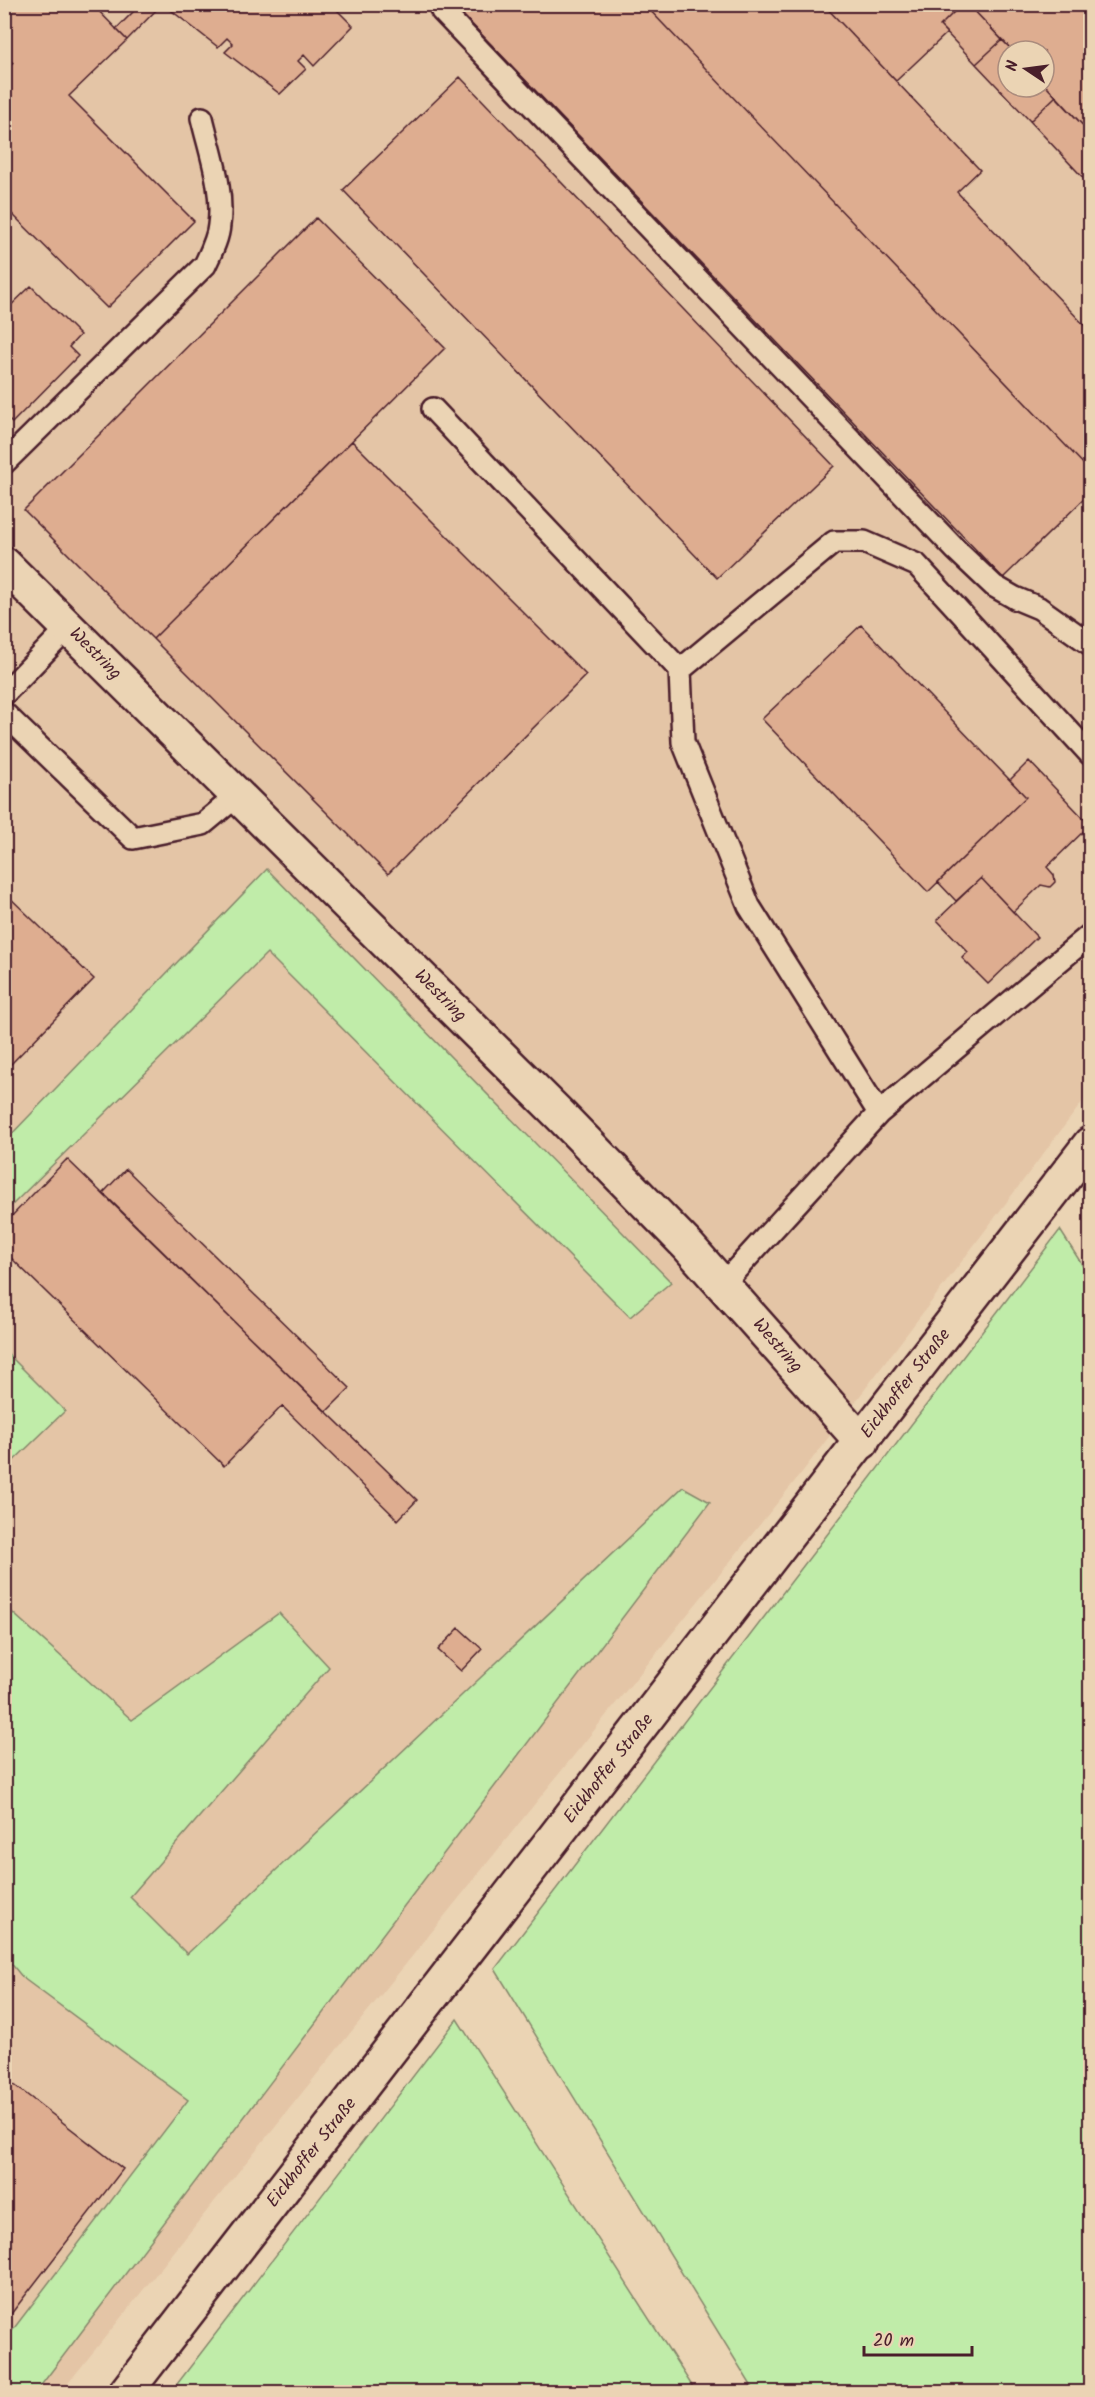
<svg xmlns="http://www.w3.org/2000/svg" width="1095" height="2397" viewBox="0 0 1095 2397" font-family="Kalam,sans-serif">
	<rect width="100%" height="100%" fill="#ebd4b4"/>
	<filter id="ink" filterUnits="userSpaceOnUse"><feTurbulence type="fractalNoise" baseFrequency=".0167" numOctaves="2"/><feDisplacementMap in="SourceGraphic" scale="12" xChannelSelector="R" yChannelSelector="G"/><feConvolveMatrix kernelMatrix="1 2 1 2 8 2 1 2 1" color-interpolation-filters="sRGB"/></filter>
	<g filter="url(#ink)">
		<!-- built -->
		<path fill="#e4c5a6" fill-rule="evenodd" d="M5 5H1090V1092L803 1471 61 2392H5ZM1008 51H1044V87H1008Z"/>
		<!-- green -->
		<path fill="#c0eca9" stroke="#85866a" stroke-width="1.5" d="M267 869 671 1282 630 1317 267 953 5 1212V1141Z
			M1060 1230 1090 1277V2392H755L495 1969Z
			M5 1351 65 1411 5 1469Z
			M683 1487 710 1502 36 2392H5V2340L188 2100 23 1978 5 1956V1606L132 1720 279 1613 329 1667 130 1897 187 1954Z
			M457 2019 696 2392H171Z"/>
		<!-- building -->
		<path fill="#dead90" stroke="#4a1f2b" stroke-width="1.5" d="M4 4H92L127 40 69 96 194 221 107 308 4 206V71L13 63 4 54Z
			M137 4H162L127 40 116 29 139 6Z
			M163 4H331L353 26 314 66 304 55 298 61 306 69 280 94 225 52 233 44 227 38 218 47Z
			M474 4H644L1090 471V493L1003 578 463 15Z
			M644 4H823L980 170 957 192 1090 331V471Z
			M823 4H962L940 26 947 33 896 81Z
			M962 4H968L1002 40 976 64 940 26Z
			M968 4H1090V133L1044 84V51H1013Z
			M1002 40 1013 51H1008V87H1044V84L1056 96 1030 121 976 64Z
			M460 77 834 466 717 578 343 190Z
			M1056 96 1090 133V185L1030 121Z
			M316 218 445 348 153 639 24 510Z
			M31 286 80 335 69 347 78 356 12 423 4 415V312Z
			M352 441 586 675 388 874 153 639Z
			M861 625 1026 797 928 892 762 719Z
			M1029 761 1090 825 1047 867 1054 875 1055 882 1050 887 1041 885 1013 912 981 878 956 901 938 882 1026 797 1010 780Z
			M981 878 1037 937 988 984 962 958 968 952 937 920Z
			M4 892 94 979 10 1065 4 1060Z
			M67 1159 417 1500 398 1520 282 1406 224 1466 4 1251V1224Z
			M126 1169 350 1388 326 1412 103 1193Z
			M459 1628 482 1649 461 1671 438 1650Z
			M4 2077 123 2169 4 2323Z"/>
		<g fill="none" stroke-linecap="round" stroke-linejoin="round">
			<defs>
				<path id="lane" d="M439 4 442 11 956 550 994 586 1015 598 1039 608 1090 644
					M433 409 680 670
					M4 463 205 265C211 252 218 239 219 225 224 190 210 152 202 118
					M4 694 68 628
					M4 713 133 838 203 824 238 795
					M879 1113 1090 935
					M723 1284 879 1113 749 906 683 742 680 670 834 542H864L917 565 1090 754"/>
				<path id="street" d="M4 564 560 1115 688 1246 862 1442"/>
				<path id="secondary" d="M126 2392 1090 1144"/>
			</defs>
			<!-- lane casing -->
			<use href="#lane" stroke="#4a1f2b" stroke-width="26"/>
			<!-- street casing -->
			<use href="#street" stroke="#4a1f2b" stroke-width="38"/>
			<!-- secondary casing -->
			<use href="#secondary" stroke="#4a1f2b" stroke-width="38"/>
			<!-- lane -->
			<use href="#lane" stroke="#ebd4b4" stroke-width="21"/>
			<!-- street -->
			<use href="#street" stroke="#ebd4b4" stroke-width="33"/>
			<!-- secondary -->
			<use href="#secondary" stroke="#ebd4b4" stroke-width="33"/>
		</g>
	</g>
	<g text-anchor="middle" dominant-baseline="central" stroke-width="4.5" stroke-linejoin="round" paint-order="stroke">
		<!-- street labels -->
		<g font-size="18" fill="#4a1f2b" stroke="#ebd4b4">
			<text transform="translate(95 654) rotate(45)">Westring</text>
			<text transform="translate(440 996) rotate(45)">Westring</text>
			<text transform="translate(777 1346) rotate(49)">Westring</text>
			<text transform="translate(906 1384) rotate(-52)">Eickhoffer Straße</text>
			<text transform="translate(609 1769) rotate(-52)">Eickhoffer Straße</text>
			<text transform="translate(312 2153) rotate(-52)">Eickhoffer Straße</text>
		</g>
	</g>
	<!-- margin -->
	<rect width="1095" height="2397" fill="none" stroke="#ebd4b4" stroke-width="24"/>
	<rect x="12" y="12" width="1071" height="2373" fill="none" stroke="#4a1f2b" stroke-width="2" filter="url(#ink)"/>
	<!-- north arrow -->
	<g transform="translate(1026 69) rotate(283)"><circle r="28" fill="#ebd4b4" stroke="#ab8c7d" stroke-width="1.5"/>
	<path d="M0-4.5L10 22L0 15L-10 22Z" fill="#4a1f2b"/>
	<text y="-9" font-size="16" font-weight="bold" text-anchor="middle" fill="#4a1f2b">N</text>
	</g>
	<!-- scale -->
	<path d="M864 2346v9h108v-9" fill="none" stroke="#4a1f2b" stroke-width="3"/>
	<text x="873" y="2346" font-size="18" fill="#4a1f2b" stroke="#ebd4b4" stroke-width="4.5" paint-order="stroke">20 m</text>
</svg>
